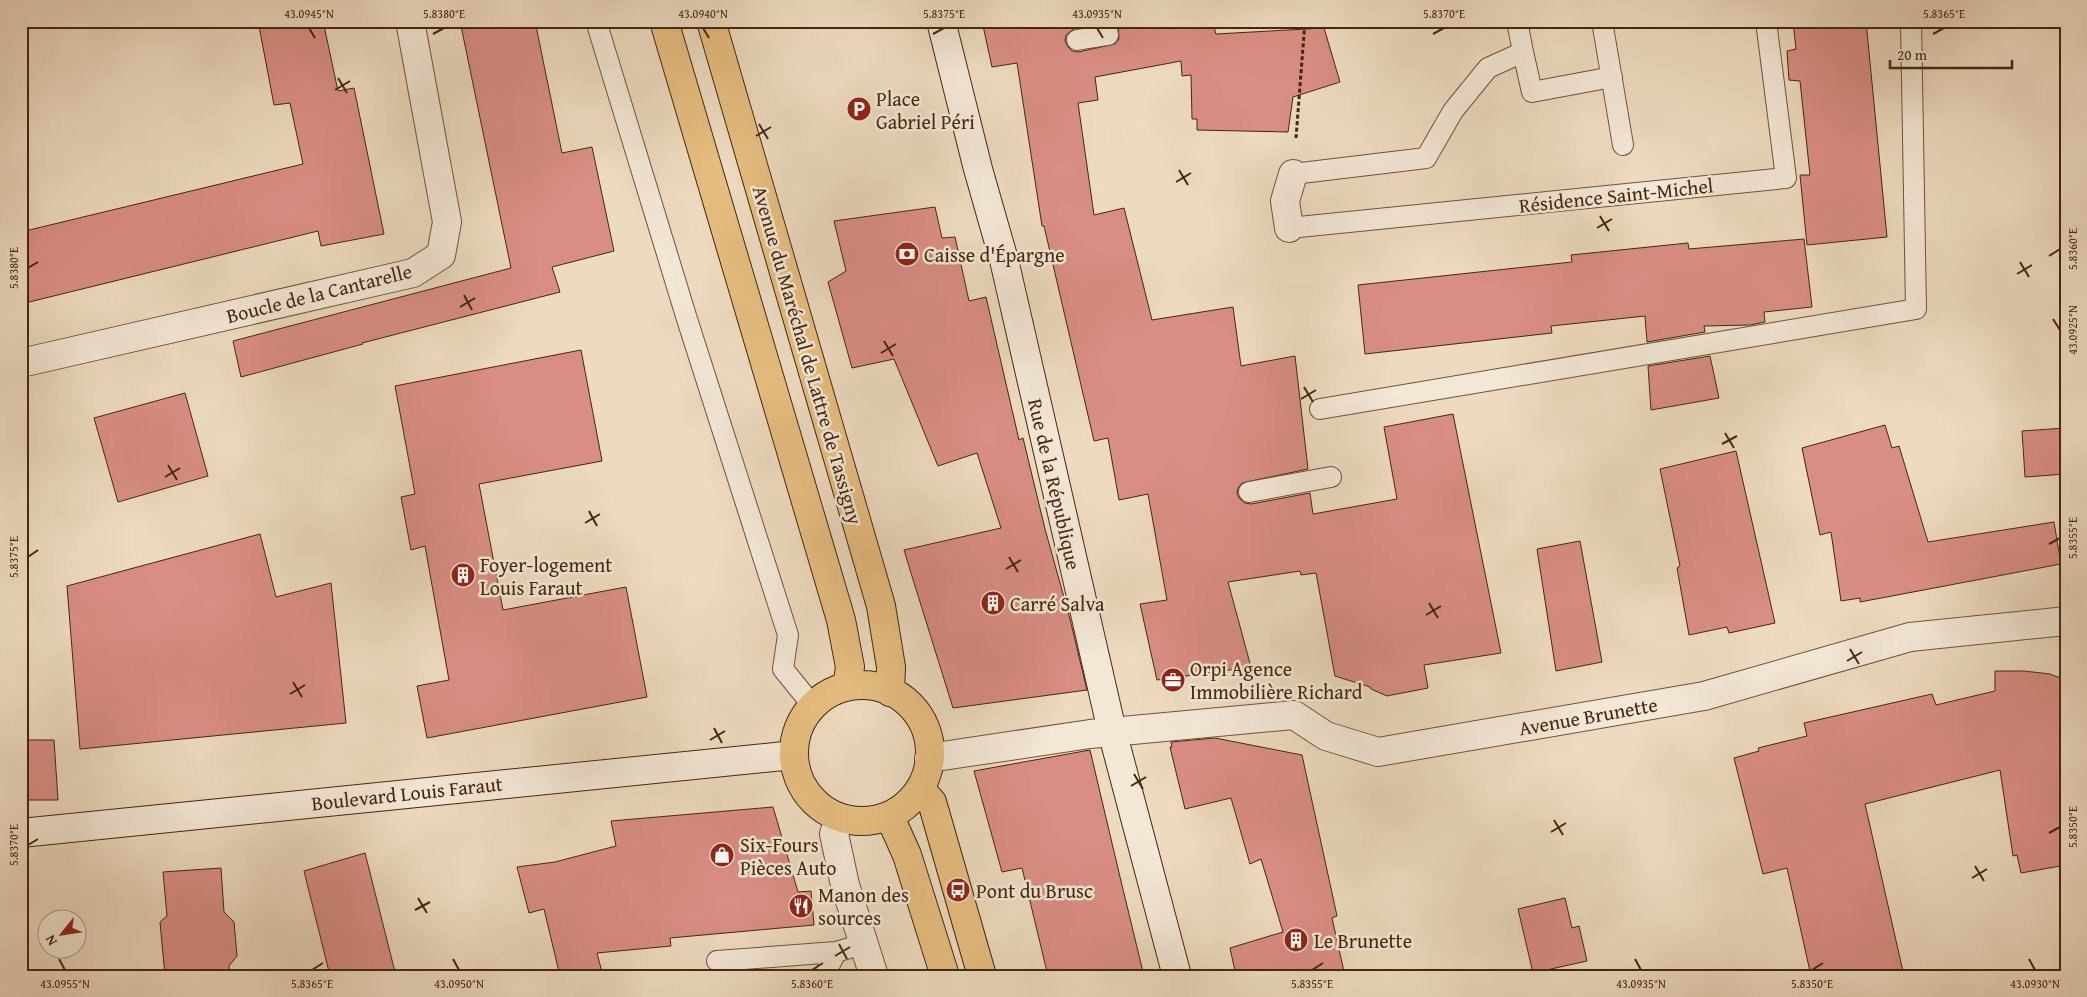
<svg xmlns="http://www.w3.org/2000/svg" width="2087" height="997" viewBox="0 0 2087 997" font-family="'Gentium Book Plus',serif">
	<rect width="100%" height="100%" fill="#eddac0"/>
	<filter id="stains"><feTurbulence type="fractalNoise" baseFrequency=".004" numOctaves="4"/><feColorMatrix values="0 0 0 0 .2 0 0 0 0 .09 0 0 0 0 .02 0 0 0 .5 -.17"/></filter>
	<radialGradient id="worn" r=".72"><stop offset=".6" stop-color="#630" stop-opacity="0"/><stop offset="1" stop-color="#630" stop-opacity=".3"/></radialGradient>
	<!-- building -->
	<path fill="#d98e85" stroke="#45260f" d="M258 21H323L338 91 354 88 384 234 321 246 318 231 21 304V232L303 164 290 103 274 105Z
		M460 21H535L562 153 592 147 614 251 552 267 560 292 362 343 363 344 241 377 233 341 511 268Z
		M982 21H1094L1095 25 1075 28 1066 35 1065 41 1068 47 1072 51 1078 52 1115 44 1119 39 1118 21H1212L1216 34 1324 28 1340 82 1293 97 1288 132 1197 130V119H1192L1191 75 1182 76 1181 61 1095 77 1098 100 1078 103 1094 215 1124 208 1152 320 1233 307 1241 366 1295 356 1308 469 1242 483 1238 488 1237 494 1240 499 1245 503 1251 504 1310 493 1313 514 1397 499 1384 427 1453 414 1501 653 1424 665 1428 688 1387 696 1371 689 1370 687 1335 676 1316 573 1301 575 1300 571 1228 582 1251 667 1157 680 1140 604 1167 600 1148 494 1119 500 1108 438 1094 441 1044 226H1042L1017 63 992 67Z
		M1793 21H1866L1887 237 1807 245 1800 175H1810L1800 81 1789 80 1787 51 1796 49Z
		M935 207 942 238 955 237 969 301 986 297 1019 440 1023 438 1045 529 1070 619 1087 690 953 708 911 573 904 550 1001 528 977 453 938 466 894 359 852 368 828 282 846 271 834 221Z
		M1804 239 1812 307 1764 312 1765 322 1750 325 1704 326 1705 332 1647 342 1645 316 1551 326 1552 333 1365 354 1358 285 1572 262 1571 255 1688 243 1689 249Z
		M581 350 602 461 479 484 503 610 626 587 647 697 427 738 417 686 449 680 425 546 411 550 401 497 415 494 395 386Z
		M1710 356 1719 398 1651 410 1648 366Z
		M185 393 208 476 118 502 94 418Z
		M1885 425 1892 448 1899 446 1928 542 2054 522 2061 564 1860 602V598L1841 601 1831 532 1820 535 1802 448Z
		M2066 428V474L2025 477 2022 431Z
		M1736 451 1775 623 1729 633 1727 627 1689 635 1677 568 1680 566 1660 469Z
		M260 534 276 597 331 583 346 723 80 749 67 586Z
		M1580 541 1602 662 1556 671 1537 549Z
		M1995 671H2024L2050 674 2066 680V865L2021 873 2017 855 2013 856 2000 770 1865 804 1904 976H1811L1787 868 1763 874 1734 758 1759 751 1758 748 1807 736 1804 723 1932 694 1936 705 1995 691Z
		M1215 738 1302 755 1337 916 1332 918 1345 976H1236L1230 948 1283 932 1261 859 1250 864 1231 798 1185 809 1170 747H1172L1171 742Z
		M21 740H54L58 800H21Z
		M1090 750 1120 877 1144 976H1048L1022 868 1002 872 974 771Z
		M773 807 798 892 811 891 814 925 670 938 671 946 597 953 603 976H560L544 909 529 913 517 867 555 862 616 846 611 821Z
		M365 853 396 976H330L304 871Z
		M221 868 224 912 234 922 237 956 229 966 230 976H165L160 922 167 916 163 872Z
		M1565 898 1572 928 1579 926 1587 961 1533 973 1518 909Z"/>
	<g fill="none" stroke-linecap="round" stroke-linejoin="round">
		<defs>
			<path id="lane" d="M596 21 686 316 788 635 783 669 813 706
				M1517 21 1523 52
				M1602 21 1623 145
				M1077 40 1108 35 1106 21
				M1293 174 1426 158 1453 111 1488 68 1523 52 1532 92 1612 77
				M1289 228 1786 178 1766 21
				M1320 409 1916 309 1911 21
				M1249 492 1331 477
				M717 961 836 952 863 944
				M824 976 836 952"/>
			<path id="street" d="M1289 228 1285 201 1293 174
				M21 363 413 273 441 255 447 222 410 21
				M929 758 1090 734 1294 715 1326 736 1378 752 1704 696 1910 637 2066 621
				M840 818 834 834 845 885 874 976"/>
			<path id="secondary" d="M941 21 978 169 1004 260 1112 731 1177 976
				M21 833 794 755"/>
			<path id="primary" d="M664 21 841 620 850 667 847 687
				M711 21 881 606 891 667 890 692
				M794 753a68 68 0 1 1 136 0a68 68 0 1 1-136 0Z
				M920 789 932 802 982 976
				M886 817 894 826 907 855 945 976"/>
		</defs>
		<!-- lane casing -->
		<use href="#lane" stroke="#6f533b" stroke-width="22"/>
		<!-- street casing -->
		<use href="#street" stroke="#6f533b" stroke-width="30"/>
		<!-- secondary casing -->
		<use href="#secondary" stroke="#45260f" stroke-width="30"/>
		<!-- primary casing -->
		<use href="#primary" stroke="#45260f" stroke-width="30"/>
		<!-- path -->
		<path stroke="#45260f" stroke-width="3" stroke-dasharray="4 2.5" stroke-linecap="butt" d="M1296 138 1305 21"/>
		<!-- lane -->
		<use href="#lane" stroke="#f3e7d6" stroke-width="20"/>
		<!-- street -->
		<use href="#street" stroke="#f3e7d6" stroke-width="28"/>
		<!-- secondary -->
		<use href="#secondary" stroke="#f3e7d6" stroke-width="28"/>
		<!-- primary -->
		<use href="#primary" stroke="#e6bd80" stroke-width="28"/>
	</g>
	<!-- ticks -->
	<path fill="none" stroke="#45260f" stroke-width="2" d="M309 28 315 38M703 28 709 38M1097 28 1103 38M433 34 444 28M933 34 944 28M1433 34 1444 28M1933 34 1944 28M338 78 347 93M335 90 350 81M759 124 768 139M756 136 771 127M1179 170 1188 185M1176 182 1191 173M1600 216 1609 231M1597 228 1612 219M2049 256 2060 249M2020 262 2029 277M28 268 38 262M2017 274 2032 265M464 295 472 310M460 307 475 298M2053 319 2060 330M884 341 893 356M881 353 896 344M1304 387 1313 402M1301 399 1316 390M1725 433 1734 448M1722 444 1737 436M168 465 177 480M165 477 180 468M589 511 597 526M585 523 600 514M2049 544 2060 538M28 557 38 550M1009 557 1018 572M1006 569 1021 560M1429 603 1438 618M1426 615 1441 606M1850 649 1859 664M1847 661 1862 652M293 682 302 697M290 694 305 685M714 728 722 743M710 740 725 731M1134 774 1143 789M1131 786 1146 777M1554 820 1563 835M1551 832 1566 823M2049 833 2060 827M28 845 38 839M1975 866 1984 881M1972 878 1987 869M418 898 427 913M415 910 430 902M839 944 847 959M835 956 850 947M59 959 65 970M453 959 459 970M1635 959 1641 970M2029 959 2035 970M312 970 323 963M812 970 823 963M1312 970 1323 963M1812 970 1823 963"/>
	<!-- icons -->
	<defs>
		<symbol id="parking-disc" viewBox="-11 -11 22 22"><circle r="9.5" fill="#8f2418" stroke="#f3e7d6"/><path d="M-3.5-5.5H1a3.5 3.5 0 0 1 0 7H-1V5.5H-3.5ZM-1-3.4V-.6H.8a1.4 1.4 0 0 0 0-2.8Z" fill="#fff"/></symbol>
		<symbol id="bank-disc" viewBox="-11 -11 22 22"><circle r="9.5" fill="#8f2418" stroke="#f3e7d6"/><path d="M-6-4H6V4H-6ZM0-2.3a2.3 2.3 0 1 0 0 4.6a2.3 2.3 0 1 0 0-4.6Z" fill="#fff"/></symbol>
		<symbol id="building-disc" viewBox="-11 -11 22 22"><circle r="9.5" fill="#8f2418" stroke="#f3e7d6"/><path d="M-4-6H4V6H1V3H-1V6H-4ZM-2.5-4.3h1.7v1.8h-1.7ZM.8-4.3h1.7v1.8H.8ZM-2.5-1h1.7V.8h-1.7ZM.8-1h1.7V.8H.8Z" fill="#fff"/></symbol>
		<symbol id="office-disc" viewBox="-11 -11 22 22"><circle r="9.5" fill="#8f2418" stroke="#f3e7d6"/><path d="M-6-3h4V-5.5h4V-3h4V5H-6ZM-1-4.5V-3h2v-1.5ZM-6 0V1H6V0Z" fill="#fff"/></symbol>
		<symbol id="shop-disc" viewBox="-11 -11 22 22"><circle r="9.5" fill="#8f2418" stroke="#f3e7d6"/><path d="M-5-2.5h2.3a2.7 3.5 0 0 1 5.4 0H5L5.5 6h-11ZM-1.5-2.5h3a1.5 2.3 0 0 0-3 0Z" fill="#fff"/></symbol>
		<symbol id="bus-disc" viewBox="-11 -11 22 22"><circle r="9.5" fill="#8f2418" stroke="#f3e7d6"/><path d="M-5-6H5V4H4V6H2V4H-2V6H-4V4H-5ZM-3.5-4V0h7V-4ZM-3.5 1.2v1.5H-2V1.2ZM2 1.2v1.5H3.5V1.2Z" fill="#fff"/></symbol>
		<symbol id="restaurant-disc" viewBox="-11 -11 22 22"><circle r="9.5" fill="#8f2418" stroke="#f3e7d6"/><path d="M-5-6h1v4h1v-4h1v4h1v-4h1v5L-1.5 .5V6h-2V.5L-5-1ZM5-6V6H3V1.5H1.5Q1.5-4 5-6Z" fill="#fff"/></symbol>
	</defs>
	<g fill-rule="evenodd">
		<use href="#parking-disc" x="845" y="95" width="28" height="28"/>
		<use href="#bank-disc" x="893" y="240" width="28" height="28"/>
		<use href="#building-disc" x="449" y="561" width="28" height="28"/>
		<use href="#building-disc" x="979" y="589" width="28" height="28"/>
		<use href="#office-disc" x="1159" y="666" width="28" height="28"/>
		<use href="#shop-disc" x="708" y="841" width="28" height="28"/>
		<use href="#bus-disc" x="944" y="876" width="28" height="28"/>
		<use href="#restaurant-disc" x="787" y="892" width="28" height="28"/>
		<use href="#building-disc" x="1282" y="926" width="28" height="28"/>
	</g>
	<g text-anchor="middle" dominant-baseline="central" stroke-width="5" stroke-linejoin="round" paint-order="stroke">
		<!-- poi labels -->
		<g font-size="20" fill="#45260f" stroke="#f3e7d6" text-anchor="start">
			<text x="876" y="98">Place<tspan x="876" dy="23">Gabriel Péri</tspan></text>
			<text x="924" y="254">Caisse d'Épargne</text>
			<text x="480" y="564">Foyer-logement<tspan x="480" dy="23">Louis Faraut</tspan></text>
			<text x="1010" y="603">Carré Salva</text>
			<text x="1190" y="668">Orpi Agence<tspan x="1190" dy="23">Immobilière Richard</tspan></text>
			<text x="740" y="844">Six-Fours<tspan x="740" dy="23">Pièces Auto</tspan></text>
			<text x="976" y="890">Pont du Brusc</text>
			<text x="818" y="894">Manon des<tspan x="818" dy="23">sources</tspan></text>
			<text x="1314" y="940">Le Brunette</text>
		</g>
		<!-- street labels -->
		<g font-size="20" fill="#45260f" stroke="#f3e7d6">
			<text transform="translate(1616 195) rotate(-6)">Résidence Saint-Michel</text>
			<text transform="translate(319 293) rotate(-14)">Boucle de la Cantarelle</text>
			<text transform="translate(808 355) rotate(74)">Avenue du Maréchal de Lattre de Tassigny</text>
			<text transform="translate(1055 484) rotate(77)">Rue de la République</text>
			<text transform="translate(1588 716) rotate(-10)">Avenue Brunette</text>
			<text transform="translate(407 793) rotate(-6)">Boulevard Louis Faraut</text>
		</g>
	</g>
	<!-- margin -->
	<rect width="2087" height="997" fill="none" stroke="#eddac0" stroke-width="55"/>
	<!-- north arrow -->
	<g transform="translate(62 934) rotate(240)"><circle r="24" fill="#f3e7d6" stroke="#ad9a86"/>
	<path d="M0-4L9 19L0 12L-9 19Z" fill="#8f2418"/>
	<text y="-8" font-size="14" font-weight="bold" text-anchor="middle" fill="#45260f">N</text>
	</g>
	<!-- scale -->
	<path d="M1890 60v8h122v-8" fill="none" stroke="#45260f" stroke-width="2.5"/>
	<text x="1897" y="60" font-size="15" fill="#45260f" stroke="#f3e7d6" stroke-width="4" paint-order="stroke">20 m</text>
	<rect x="28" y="28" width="2032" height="942" fill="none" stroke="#45260f" stroke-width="2"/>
	<g font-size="12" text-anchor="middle" fill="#45260f">
		<text x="309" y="18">43.0945°N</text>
		<text x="444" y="18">5.8380°E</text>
		<text x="703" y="18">43.0940°N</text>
		<text x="944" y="18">5.8375°E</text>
		<text x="1097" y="18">43.0935°N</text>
		<text x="1444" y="18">5.8370°E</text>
		<text x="1944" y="18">5.8365°E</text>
		<text transform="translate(2073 249) rotate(-90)" y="4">5.8360°E</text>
		<text transform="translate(14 268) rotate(-90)" y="4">5.8380°E</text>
		<text transform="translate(2073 330) rotate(-90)" y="4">43.0925°N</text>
		<text transform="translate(2073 538) rotate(-90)" y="4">5.8355°E</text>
		<text transform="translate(14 557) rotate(-90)" y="4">5.8375°E</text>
		<text transform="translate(2073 827) rotate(-90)" y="4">5.8350°E</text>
		<text transform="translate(14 845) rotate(-90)" y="4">5.8370°E</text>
		<text x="65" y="988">43.0955°N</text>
		<text x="312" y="988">5.8365°E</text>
		<text x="459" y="988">43.0950°N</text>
		<text x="812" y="988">5.8360°E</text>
		<text x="1312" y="988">5.8355°E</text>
		<text x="1641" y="988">43.0935°N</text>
		<text x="1812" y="988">5.8350°E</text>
		<text x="2035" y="988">43.0930°N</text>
	</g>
	<rect width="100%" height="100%" filter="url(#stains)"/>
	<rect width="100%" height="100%" fill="url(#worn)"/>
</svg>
